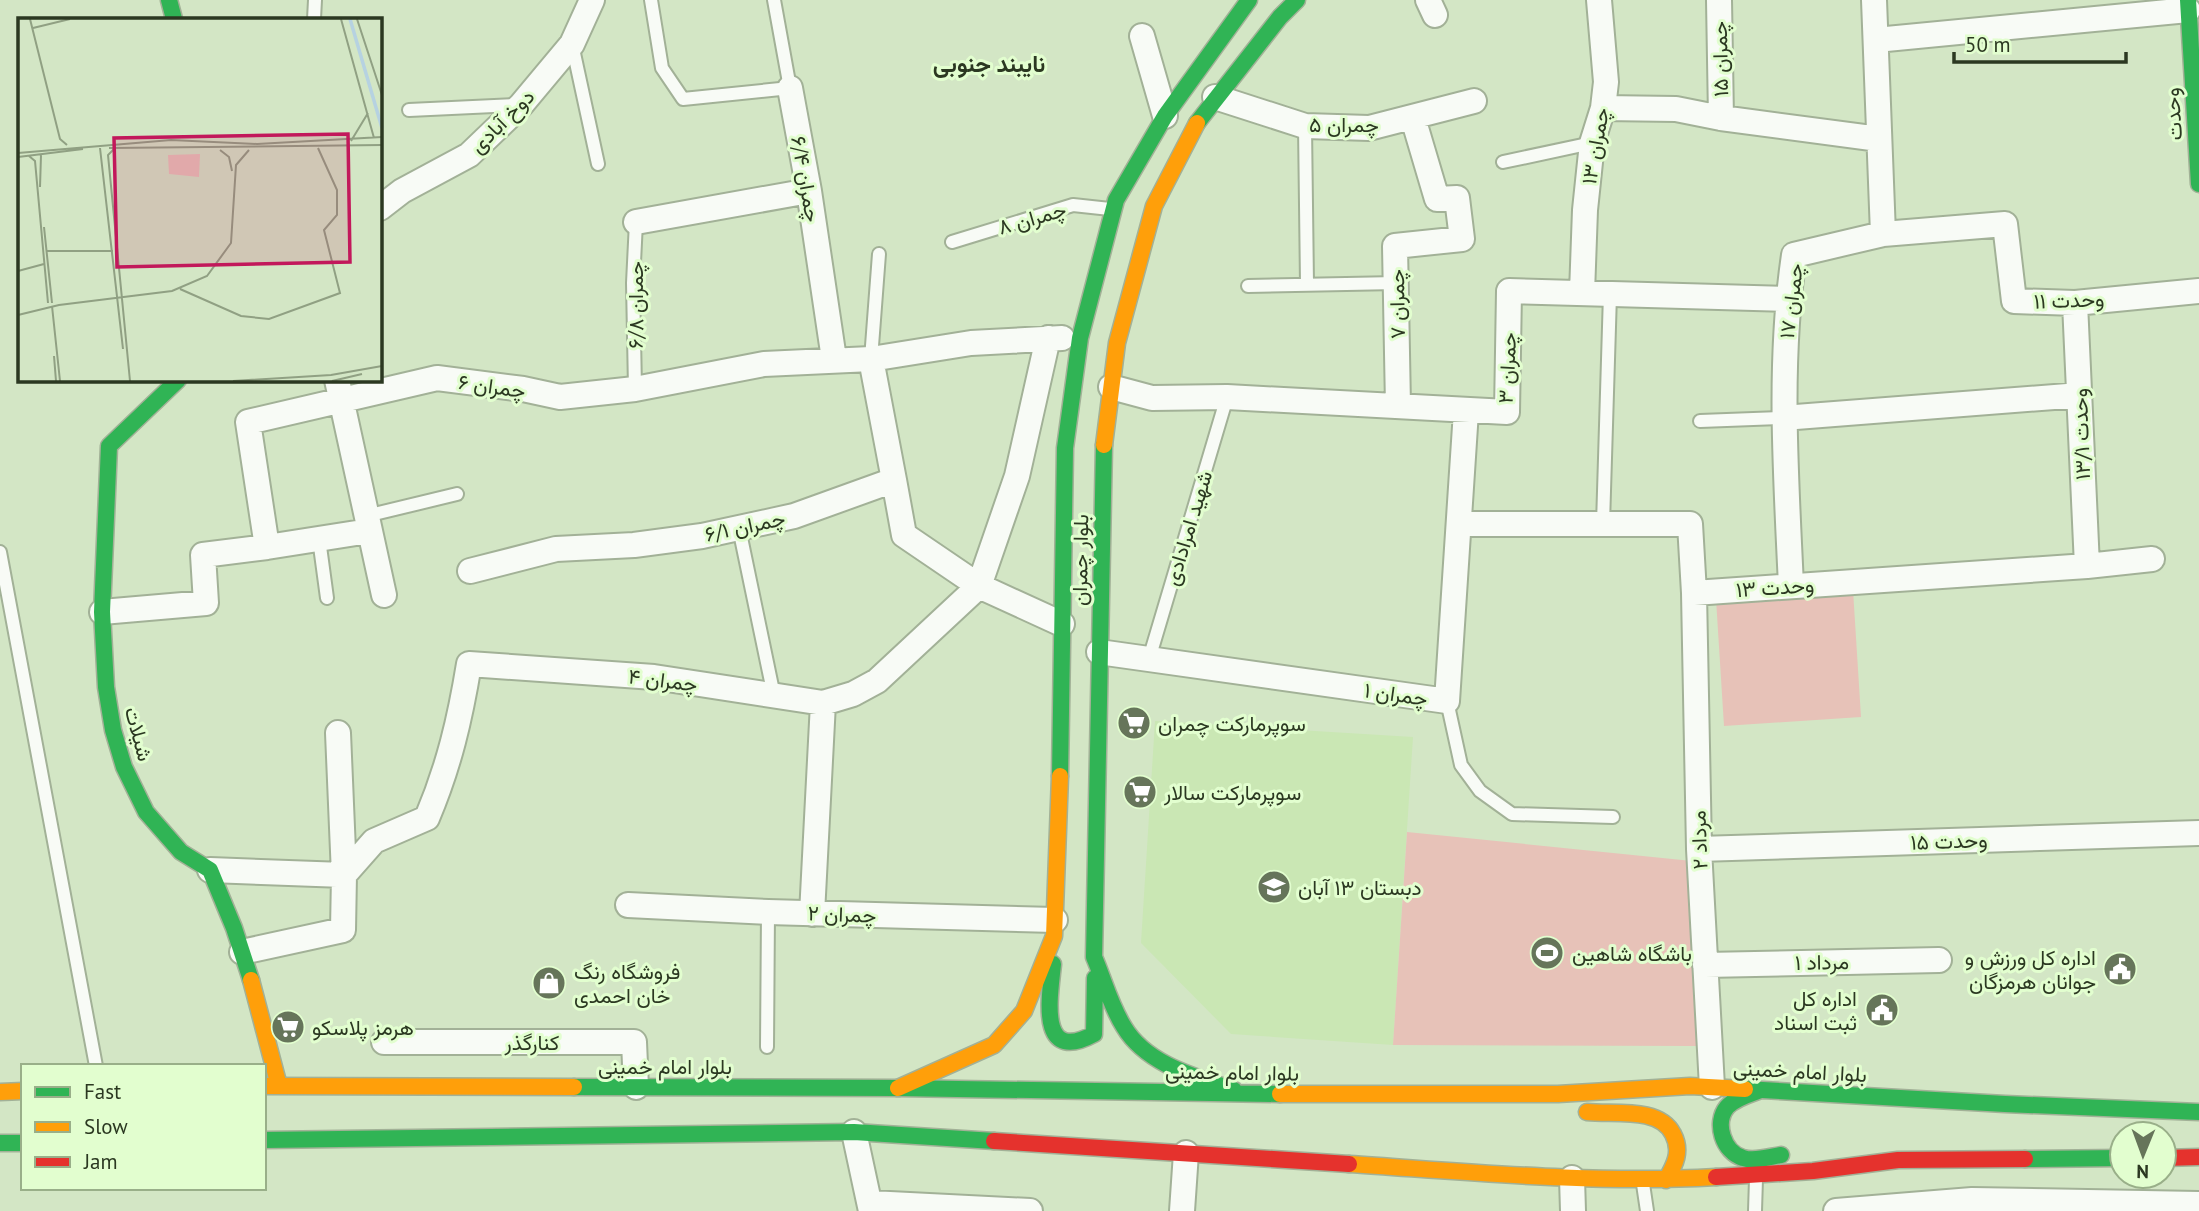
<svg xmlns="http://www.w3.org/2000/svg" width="2199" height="1211" viewBox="0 0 2199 1211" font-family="'PT Sans',Vazirmatn,sans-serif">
	<rect width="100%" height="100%" fill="#d3e6c5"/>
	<!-- built -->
	<path fill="#cae7b4" d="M1155 721 1413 737 1393 1045 1231 1034 1141 943Z"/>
	<!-- green -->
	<path fill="#e7c2b8" d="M1853 590 1861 717 1724 726 1716 599Z
		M1407 832 1692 861 1696 1046 1393 1045Z"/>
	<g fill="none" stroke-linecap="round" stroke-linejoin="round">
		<defs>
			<path id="lane" d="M651 0 662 68 683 99 790 88 774 0
				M314 19 315 0
				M572 44 598 164
				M409 110 517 105
				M1305 126 1307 284
				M1503 162 1592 143
				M952 242 1073 205 1110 209
				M1248 286 1397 283
				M871 359 879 254
				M635 389 633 283 636 222
				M1700 421 1783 418
				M366 516 457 494
				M1603 524 1610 294
				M739 528 774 696
				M319 539 327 598
				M0 552 96 1066
				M1149 659 1227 397
				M1447 701 1461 765 1480 791 1512 814 1613 817
				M767 1047 768 912
				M1643 1184 1647 1211
				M1755 1211 1756 1179"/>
			<path id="street" d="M1428 0 1435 15
				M1719 0 1721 118
				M1142 36 1165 116
				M1876 40 2188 10
				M790 88 809 191 834 359
				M1215 97 1305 126 1369 128 1474 101
				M1603 108 1676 109 1721 118 1879 139
				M380 208 402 191 469 155 521 105 572 44 592 0
				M636 222 809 191
				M1883 234 2005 224 2014 301 2075 303 2199 291
				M1582 293 1585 210 1592 143 1603 108 1606 82 1599 0
				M2075 303 2087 566
				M337 380 384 595
				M1111 387 1152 398 1227 397 1507 412 1509 291 1788 299
				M1398 406 1395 246 1462 239 1457 198 1437 199 1413 118
				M1783 418 2080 395
				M894 480 904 535 979 586 1062 624
				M1460 524H1690L1694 593 1699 849 1712 1087
				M267 547 369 531
				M470 571 556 549 634 545 702 536 794 516 894 480 871 359
				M1791 586C1786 475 1778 365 1794 255L1883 234 1874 0
				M1694 593 2087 566 2152 559
				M102 612 206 603 203 555 267 547 248 422 437 378 523 389 560 397 635 389 764 364 871 359 971 343 1062 338
				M1099 652 1447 701 1466 411
				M1699 849 2199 833
				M210 870 344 875 338 733
				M628 905 768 912 1055 920
				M812 914 823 703
				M242 952 343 930 344 875 374 841 427 818C449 766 460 719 469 664L654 677 823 703 853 694 877 681 979 586 1017 476 1048 338
				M1705 965 1939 960
				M384 1042H634L636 1087
				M854 1132 871 1211
				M1572 1178 1573 1211
				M870 1203 1030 1211
				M1182 1211 1186 1153
				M1836 1211 1972 1200 2199 1204"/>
			<path id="fast" d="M169 0 174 19
				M2188 0 2199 184
				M1197 123 1280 17 1297 0
				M178 380 109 446 102 612 106 687 113 730 124 767 146 812 181 852 210 870 234 928 251 980
				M1104 445 1094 957C1104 980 1110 1005 1124 1027 1146 1064 1195 1077 1234 1090
				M1060 776 1065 448 1080 338 1116 200 1165 116 1249 0
				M1053 964C1050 996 1037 1065 1094 1034L1095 978
				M574 1087 898 1088 1280 1094
				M1745 1089 2005 1104 2199 1112
				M1761 1090C1750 1094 1735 1098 1727 1107 1714 1123 1723 1152 1743 1158 1754 1162 1769 1157 1781 1155
				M264 1140 854 1132 994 1141
				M0 1143H23
				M2025 1159 2122 1158"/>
			<path id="slow" d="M1104 445 1117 343 1154 206 1197 123
				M251 980 279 1086
				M264 1086 574 1087
				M898 1088 994 1045 1024 1011 1054 936 1060 776
				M0 1092 23 1091
				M1280 1094H1558L1690 1086 1745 1089
				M1587 1112C1613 1115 1659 1106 1673 1134 1682 1151 1675 1165 1666 1180
				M1349 1164C1471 1172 1594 1184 1716 1177"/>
			<path id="jam" d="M994 1141 1349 1164
				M2164 1158 2199 1157
				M1716 1177 1813 1171 1898 1160 2025 1159"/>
		</defs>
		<!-- lane casing -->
		<use href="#lane" stroke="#a2b197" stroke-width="16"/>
		<!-- street casing -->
		<use href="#street" stroke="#a2b197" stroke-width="28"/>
		<!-- fast casing -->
		<use href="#fast" stroke="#a2b197" stroke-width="19"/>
		<!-- slow casing -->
		<use href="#slow" stroke="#a2b197" stroke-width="19"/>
		<!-- jam casing -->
		<use href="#jam" stroke="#a2b197" stroke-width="19"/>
		<!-- lane -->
		<use href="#lane" stroke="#f8fbf6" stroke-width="12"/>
		<!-- street -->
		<use href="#street" stroke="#f8fbf6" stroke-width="24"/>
		<!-- fast -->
		<use href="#fast" stroke="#30b455" stroke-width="16"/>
		<!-- slow -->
		<use href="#slow" stroke="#ff9f0a" stroke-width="16"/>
		<!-- jam -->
		<use href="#jam" stroke="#e5322d" stroke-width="16"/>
	</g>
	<!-- icons -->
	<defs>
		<symbol id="supermarket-disc" viewBox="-11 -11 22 22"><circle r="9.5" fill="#66755a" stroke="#e2fecf"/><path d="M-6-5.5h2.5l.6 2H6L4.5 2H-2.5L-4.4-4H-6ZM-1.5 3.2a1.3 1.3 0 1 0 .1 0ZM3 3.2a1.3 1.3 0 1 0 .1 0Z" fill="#fff"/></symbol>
		<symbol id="school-disc" viewBox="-11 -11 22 22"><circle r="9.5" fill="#66755a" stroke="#e2fecf"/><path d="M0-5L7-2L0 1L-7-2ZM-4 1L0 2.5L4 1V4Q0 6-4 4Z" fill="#fff"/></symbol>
		<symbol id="stadium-disc" viewBox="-11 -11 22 22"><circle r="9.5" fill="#66755a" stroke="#e2fecf"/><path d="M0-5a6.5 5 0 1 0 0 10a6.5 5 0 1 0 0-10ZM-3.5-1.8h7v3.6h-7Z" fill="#fff"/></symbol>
		<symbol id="civic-disc" viewBox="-11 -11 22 22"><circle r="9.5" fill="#66755a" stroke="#e2fecf"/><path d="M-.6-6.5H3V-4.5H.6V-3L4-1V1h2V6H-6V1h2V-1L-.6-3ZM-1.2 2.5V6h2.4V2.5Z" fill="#fff"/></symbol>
		<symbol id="shop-disc" viewBox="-11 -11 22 22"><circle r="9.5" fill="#66755a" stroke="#e2fecf"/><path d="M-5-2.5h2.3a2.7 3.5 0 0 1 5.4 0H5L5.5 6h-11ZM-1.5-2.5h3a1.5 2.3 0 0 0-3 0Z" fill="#fff"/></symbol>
	</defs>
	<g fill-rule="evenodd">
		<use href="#supermarket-disc" x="1115" y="704" width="38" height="38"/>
		<use href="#supermarket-disc" x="1121" y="773" width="38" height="38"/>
		<use href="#school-disc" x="1255" y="868" width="38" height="38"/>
		<use href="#stadium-disc" x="1528" y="934" width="38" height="38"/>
		<use href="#civic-disc" x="2101" y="950" width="38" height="38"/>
		<use href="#shop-disc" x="530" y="964" width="38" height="38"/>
		<use href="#civic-disc" x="1863" y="991" width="38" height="38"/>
		<use href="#supermarket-disc" x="269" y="1008" width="38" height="38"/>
	</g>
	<g text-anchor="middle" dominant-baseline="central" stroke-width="6" stroke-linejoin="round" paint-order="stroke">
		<!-- street labels -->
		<g font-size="21" fill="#2b3821" stroke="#e2fecf">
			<text transform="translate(1720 59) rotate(-91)">چمران ۱۵</text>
			<text transform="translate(2173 114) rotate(-94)">وحدت</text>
			<text transform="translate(502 121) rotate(-45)">دوخ آبادی</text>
			<text x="1344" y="124">چمران ۵</text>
			<text transform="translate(1595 146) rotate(-80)">چمران ۱۳</text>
			<text transform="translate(806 179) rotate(80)">چمران ۶/۴</text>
			<text transform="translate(1032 218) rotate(-16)">چمران ۸</text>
			<text transform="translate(2069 300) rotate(-2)">وحدت ۱۱</text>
			<text transform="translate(1791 301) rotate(-83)">چمران ۱۷</text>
			<text transform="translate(1397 304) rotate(-91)">چمران ۷</text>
			<text transform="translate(635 305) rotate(-90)">چمران ۶/۸</text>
			<text transform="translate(1507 368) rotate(-87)">چمران ۳</text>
			<text transform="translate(492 386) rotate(8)">چمران ۶</text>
			<text transform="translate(2081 434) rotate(-92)">وحدت ۱۳/۱</text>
			<text transform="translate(745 526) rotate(-12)">چمران ۶/۱</text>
			<text transform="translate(1188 528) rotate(-73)">شهید امرادادی</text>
			<text transform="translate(1080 560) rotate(-89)">بلوار چمران</text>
			<text transform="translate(1775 587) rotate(-4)">وحدت ۱۳</text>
			<text transform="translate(663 680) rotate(7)">چمران ۴</text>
			<text transform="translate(1396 694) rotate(8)">چمران ۱</text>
			<text transform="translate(139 734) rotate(75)">شیلات</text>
			<text transform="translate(1699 840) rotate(-92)">مرداد ۲</text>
			<text transform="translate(1949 841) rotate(-2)">وحدت ۱۵</text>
			<text transform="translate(842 914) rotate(2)">چمران ۲</text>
			<text transform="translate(1822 962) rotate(-1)">مرداد ۱</text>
			<text x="532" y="1042">کنارگذر</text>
			<text x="665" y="1066">بلوار امام خمینی</text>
			<text transform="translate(1800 1071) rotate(3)">بلوار امام خمینی</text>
			<text transform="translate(1232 1072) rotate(1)">بلوار امام خمینی</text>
		</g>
		<!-- poi labels -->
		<g font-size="21" fill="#2b3821" stroke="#e2fecf" text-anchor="start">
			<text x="1158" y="723">سوپرمارکت چمران</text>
			<text x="1164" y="792">سوپرمارکت سالار</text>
			<text x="1298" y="887">دبستان ۱۳ آبان</text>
			<text x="1572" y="953">باشگاه شاهین</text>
			<text x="2096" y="957" text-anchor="end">اداره کل ورزش و<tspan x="2096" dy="24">جوانان هرمزگان</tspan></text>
			<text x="574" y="971">فروشگاه رنگ<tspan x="574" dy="24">خان احمدی</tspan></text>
			<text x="1857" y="998" text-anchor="end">اداره کل<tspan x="1857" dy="24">ثبت اسناد</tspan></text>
			<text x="312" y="1027">هرمز پلاسکو</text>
		</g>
		<!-- neighbourhood labels -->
		<g font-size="23" font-weight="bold" fill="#2b3821" stroke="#e2fecf">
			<text x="989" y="63">نایبند جنوبی</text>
		</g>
	</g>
	<!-- overview -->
	<g transform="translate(18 18)">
		<rect width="364" height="364" fill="#d3e6c5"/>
		<path d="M182 136 181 159 151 156 150 137Z" fill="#e7c2b8"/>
		<path fill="none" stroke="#b6d2e1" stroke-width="3.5" d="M332 1 364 110"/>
		<path fill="none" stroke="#90a083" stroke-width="2" d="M12 1 42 121 49 127M323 1 356 120M339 1 364 77M15 10 52 1M333 123 350 95M82 130 105 331M91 130 364 127M96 131 90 137 112 363M202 132 211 139 214 153M0 135 153 122 239 126 364 119M11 138 17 143 30 285M0 139 65 131M22 169 23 137M26 209 34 285M28 233H95M0 253 26 246M162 271 223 298 251 301 322 275 306 212 319 197V172L300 130M34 288 42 363M0 297 41 287 154 273 189 258 213 225 218 147 231 132M36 338 38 363M215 363 313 357 364 348M314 363 344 356"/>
		<path fill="#c2185b" fill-opacity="0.15" stroke="#c2185b" stroke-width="3.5" d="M330 116 332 244 99 249 96 120Z"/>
		<rect width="364" height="364" fill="none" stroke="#2b3821" stroke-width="3.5"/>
	</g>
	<!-- legend -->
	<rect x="21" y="1064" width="245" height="126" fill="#e2fecf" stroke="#99af89" stroke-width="2"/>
	<rect x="35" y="1087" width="35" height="10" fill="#30b455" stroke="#99af89" stroke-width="2"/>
	<text x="84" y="1099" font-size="21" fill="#2b3821">Fast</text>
	<rect x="35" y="1122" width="35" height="10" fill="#ff9f0a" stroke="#99af89" stroke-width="2"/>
	<text x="84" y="1134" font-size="21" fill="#2b3821">Slow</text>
	<rect x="35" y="1157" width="35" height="10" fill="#e5322d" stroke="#99af89" stroke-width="2"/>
	<text x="84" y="1169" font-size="21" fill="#2b3821">Jam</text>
	<!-- north arrow -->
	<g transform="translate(2143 1155) rotate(181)"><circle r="33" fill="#e2fecf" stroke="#99af89" stroke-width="2"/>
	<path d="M0-5L12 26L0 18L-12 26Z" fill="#66755a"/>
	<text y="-10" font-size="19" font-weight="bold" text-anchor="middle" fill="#2b3821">N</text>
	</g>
	<!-- scale -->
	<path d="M1954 52v10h172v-10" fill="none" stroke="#2b3821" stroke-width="3.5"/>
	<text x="1965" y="52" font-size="21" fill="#2b3821" stroke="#e2fecf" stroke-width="5" paint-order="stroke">50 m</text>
</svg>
